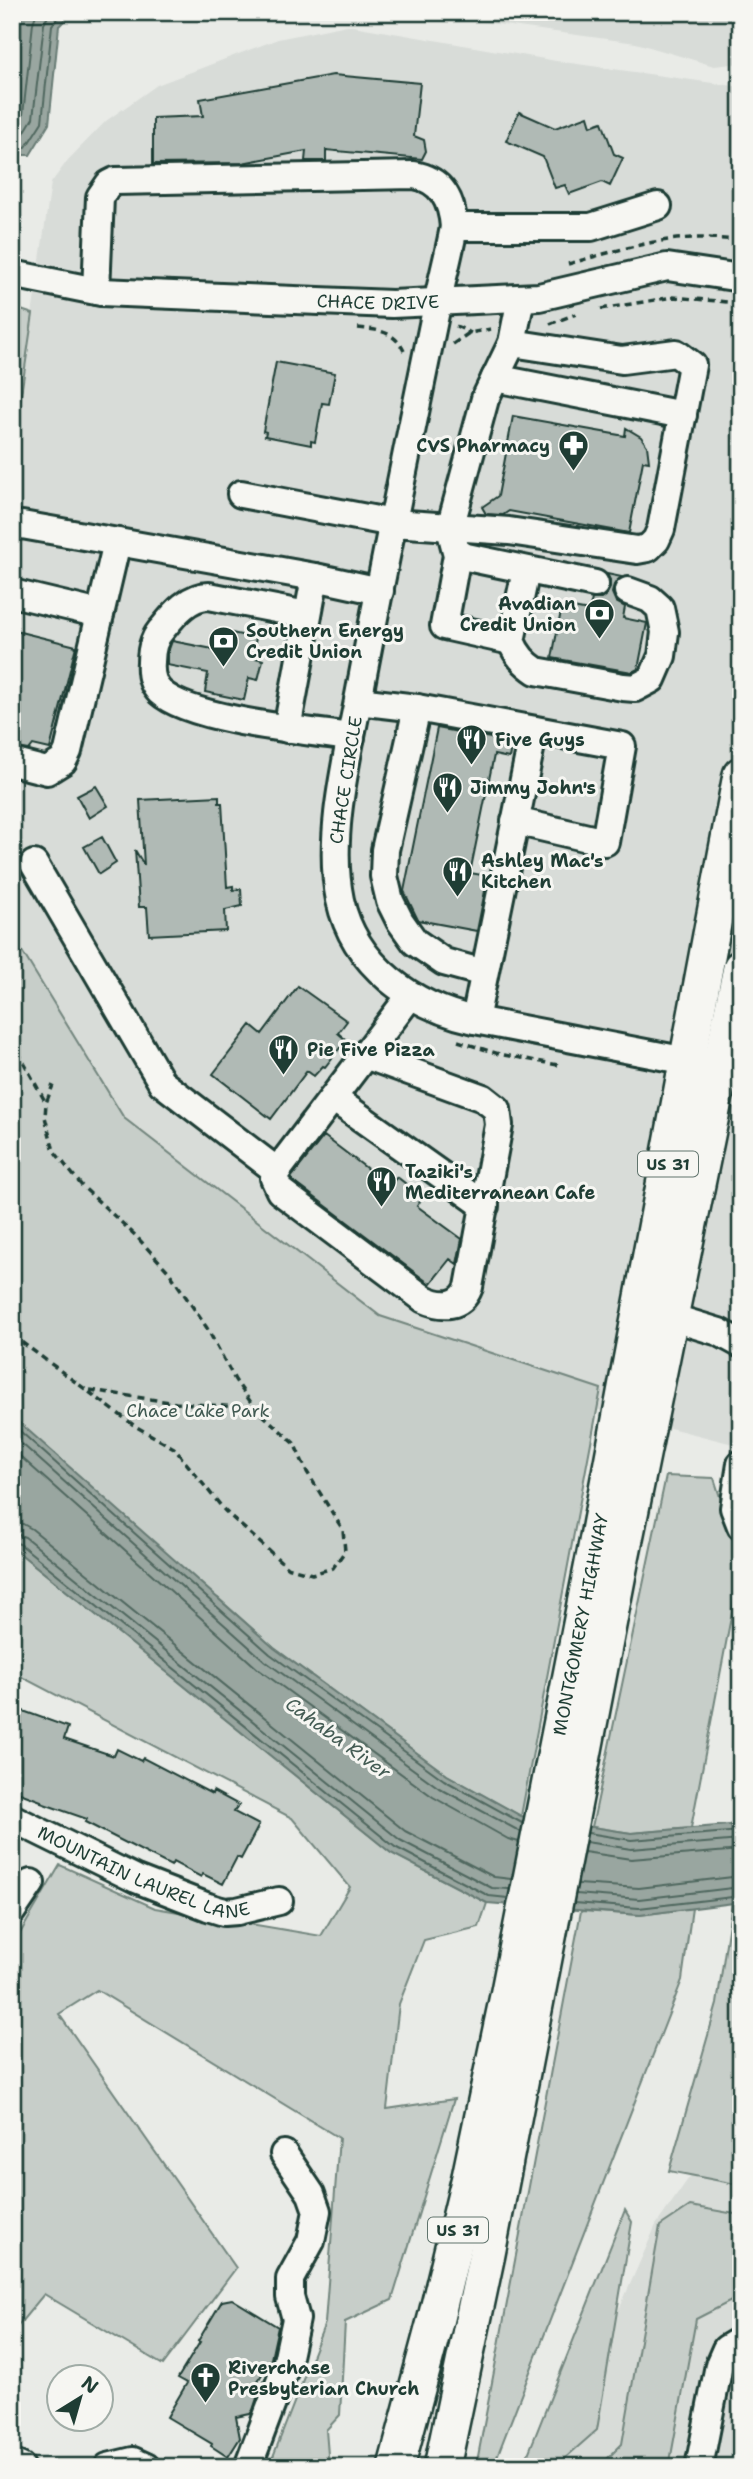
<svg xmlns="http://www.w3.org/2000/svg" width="753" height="2479" viewBox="0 0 753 2479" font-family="'Shantell Sans',sans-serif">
	<rect width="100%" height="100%" fill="#e9ebe7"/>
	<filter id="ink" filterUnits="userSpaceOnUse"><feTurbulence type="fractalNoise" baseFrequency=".0143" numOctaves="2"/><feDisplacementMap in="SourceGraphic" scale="14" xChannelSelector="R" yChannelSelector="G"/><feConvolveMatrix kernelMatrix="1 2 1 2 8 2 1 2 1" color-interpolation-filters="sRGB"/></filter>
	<g filter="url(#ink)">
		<!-- built -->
		<path fill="#d8dcd8" d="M408 12H741V63L714 66 636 43Z
			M347 25 556 61 741 87V1446L454 1373 124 1118 12 935V455L51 183 68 160 106 121 157 85 278 39Z
			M741 2103V2467H550L656 2225Z"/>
		<!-- green -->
		<path fill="#c7cec9" stroke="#73867e" stroke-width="2" d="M12 307 33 314 12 455Z
			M12 935 124 1118 380 1316 601 1389 521 1816 447 1775 274 1648 218 1598 12 1505Z
			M666 1476 714 1478 741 1564 691 1828 631 1833 592 1827Z
			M12 1547 391 1853 487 1903 479 1927 424 1940 399 2004 387 2109 454 2099 392 2300 345 2322 340 2415 326 2430 329 2467H269L325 2323 339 2138 97 1990 59 2014 236 2268 163 2365 44 2294 12 2333V1947L60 1865 155 1908 321 1936 350 1887 292 1818 12 1672Z
			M741 1902V2185L669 2171 717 2004 732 1903Z
			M692 1908 682 1980 493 2467H476L581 1911 640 1915Z
			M690 2206 741 2215V2300L735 2299 696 2319 669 2467H599L622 2444 660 2226Z
			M625 2210 632 2222 597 2430 555 2467H523Z"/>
		<!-- water -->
		<path fill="#99a6a0" stroke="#687c75" stroke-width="2" d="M12 12H73L59 26 49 124 30 155H12Z
			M12 1416 274 1648 447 1775 521 1816 631 1833 741 1824V1902L640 1915 487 1903 391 1853 12 1547Z"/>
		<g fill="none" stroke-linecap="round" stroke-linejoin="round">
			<!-- shore -->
			<path stroke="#50675f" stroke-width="2" d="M12 129 16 128 23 115 33 23 37 12
				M12 140 21 138 33 118 44 24 50 12
				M12 148 26 147 42 122 52 25 63 12
				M12 1424 270 1654 444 1780 522 1823
				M12 1435 265 1661 439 1788 521 1832
				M12 1449 258 1669 433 1797 508 1839 519 1842
				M12 1523 23 1524 32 1529 405 1831 494 1877 511 1879
				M12 1533 25 1537 400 1840 492 1888 509 1889
				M12 1542 20 1544 395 1847 489 1896 508 1898
				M588 1833 631 1840 741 1831
				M586 1842 631 1849 741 1840
				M584 1852 631 1859 741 1850
				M578 1884 639 1888 741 1876
				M576 1894 639 1899 741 1887
				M574 1903 639 1908 741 1896"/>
		</g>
		<!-- building -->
		<path fill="#b0bab5" stroke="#1f3d34" stroke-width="2" d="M333 75 420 83 414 136 424 140 426 151 422 159 326 150V161H305L306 151 242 163 153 164V118L203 116 200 99Z
			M519 112 555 128 588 116 591 126 602 122 614 154 623 158 610 186 602 182 569 194 565 185 555 188 543 157 506 141Z
			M276 362 335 373 329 404 322 403 315 442 311 441V445L265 436 266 432 263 431Z
			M513 416 625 436 626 428 641 437 647 446 649 462 643 461 629 533 509 511 503 515 486 514 482 507 498 496Z
			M607 574 622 577 614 585 612 593 616 602 625 607 623 618 647 623 638 669 632 672 552 658 562 606 589 611 592 599H601L606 595 610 588V580Z
			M12 630 76 646 50 749 33 745 29 750 12 747Z
			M217 630 256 638 252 657 263 660 258 680 249 678 244 700 205 692 208 673 167 665 168 652 172 641 213 649Z
			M437 728 512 742 509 758 494 755 470 873 488 876 477 931 418 920 404 891Z
			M96 786 108 806 89 818 77 796Z
			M219 796V803H222L227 887 233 886V890L241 889 242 906 225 910 226 931 149 935 147 907H139L135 850 144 865 140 800Z
			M102 837 116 863 99 874 84 847Z
			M298 986 347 1021 338 1033 346 1040 325 1067 323 1066 314 1076 307 1071 271 1119 213 1074 251 1025 262 1034Z
			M324 1136 390 1186 397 1177 423 1197 417 1206 462 1239 457 1264 450 1259 430 1284 293 1181 291 1178Z
			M12 1707 68 1727 64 1739 114 1756 117 1749 141 1761 143 1758 212 1794 213 1791 239 1805 234 1812 259 1825 241 1859 237 1857 223 1884 203 1874 201 1877 173 1862 171 1866 85 1822 87 1819 41 1803V1801L12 1790Z
			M232 2299 278 2327 271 2359 255 2386 260 2389 253 2410 250 2414 236 2417 240 2438 228 2457 211 2446 212 2444 167 2417 187 2383 178 2378 200 2342 198 2341 222 2301Z"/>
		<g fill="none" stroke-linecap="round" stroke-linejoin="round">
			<defs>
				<g id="minor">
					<path d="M658 206 591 227H454C449 254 442 279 437 305 411 432 385 558 361 685 349 751 326 834 340 900 354 965 413 1007 475 1020L687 1061 741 1066"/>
					<path id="s1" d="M12 274 101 292 392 304 539 297 667 267 741 278"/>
					<path d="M96 291 100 197 109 184 115 181 414 175C442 180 452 201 454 227"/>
					<path d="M495 378 683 415"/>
					<path d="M241 494 393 523 509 531 637 550 648 548 656 540 661 529 692 365 676 353 622 360 512 343"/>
					<path d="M12 527 22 525 315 577"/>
					<path d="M457 555 595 584"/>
					<path d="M526 571 511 641C517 655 524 663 536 671L623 687 635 688 652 679 662 656 665 632 660 608 650 599 628 591"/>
					<path d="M12 593 100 614"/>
					<path d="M307 615 209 596C189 596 175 613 163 628 154 637 151 650 151 662 150 674 152 684 160 692 190 720 308 731 351 737"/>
					<path d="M511 641 444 626 457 555 450 528 485 399 512 343 521 298"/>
					<path d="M358 701 417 708 622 746 605 842 515 821"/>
					<path d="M417 708 385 850 384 876 390 901 400 921 415 942 444 962 484 973"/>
					<path d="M287 729 315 577 380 591"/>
					<path d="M12 762 47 771 63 761 68 751 117 542"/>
					<path d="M34 864 162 1083 277 1171"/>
					<path d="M475 1020 534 730"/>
					<path d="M365 1055 483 1098 497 1109 499 1125 469 1287C461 1308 442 1307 424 1299L280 1191 274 1178 277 1171 410 996"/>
					<path d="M333 1098 485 1206"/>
					<path d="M670 1317 719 1332 741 1344"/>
					<path d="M741 1464 734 1508 741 1526"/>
					<path id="s2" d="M12 1818 136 1879 208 1907 224 1912 237 1911 279 1901"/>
					<path d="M12 1911 31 1883"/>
					<path d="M12 2463 21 2467"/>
					<path d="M108 2467 133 2461 146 2467"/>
					<path d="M248 2467 286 2366 296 2319 290 2297V2279L311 2241 317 2211 311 2194 284 2154"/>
					<path d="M699 2467 719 2365 726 2349 741 2340"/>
				</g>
				<g id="major">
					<path id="s3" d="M396 2467 436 2318 470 2177 509 1991 595 1553 741 775"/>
					<path d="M442 2467 487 2254 621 1558 741 968"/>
				</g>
			</defs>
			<!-- minor casing -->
			<use href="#minor" stroke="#1f3d34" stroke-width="32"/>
			<!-- major casing -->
			<use href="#major" stroke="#1f3d34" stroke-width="40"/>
			<!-- path -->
			<path stroke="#1f3d34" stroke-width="3.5" stroke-dasharray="7 5" stroke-linecap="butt" d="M568 264C630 247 675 231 741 241
				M601 309 673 297 728 302
				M550 324 576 314
				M456 326 471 333
				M358 328C379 330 394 331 404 351
				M453 344 469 333 491 329
				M12 1041 46 1103
				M458 1041 499 1054 558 1065
				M12 1335 135 1426 174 1448 225 1511 287 1567 312 1574 333 1568 345 1551 343 1530 307 1472 294 1443 255 1408 235 1380 207 1328 169 1272 136 1236 82 1186 54 1151 45 1117 46 1103 53 1085
				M90 1390 176 1403 255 1408"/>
			<!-- minor -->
			<use href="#minor" stroke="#f6f6f2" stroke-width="26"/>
			<!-- major -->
			<use href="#major" stroke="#f6f6f2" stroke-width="35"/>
		</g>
	</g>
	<!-- icons -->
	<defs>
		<symbol id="pharmacy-pin" viewBox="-11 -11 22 30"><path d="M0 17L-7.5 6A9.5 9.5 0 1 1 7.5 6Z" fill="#1f3d34" stroke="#f6f6f2"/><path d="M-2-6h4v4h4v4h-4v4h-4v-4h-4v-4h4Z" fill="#fff"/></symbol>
		<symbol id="bank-pin" viewBox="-11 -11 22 30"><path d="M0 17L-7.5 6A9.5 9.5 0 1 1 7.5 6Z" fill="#1f3d34" stroke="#f6f6f2"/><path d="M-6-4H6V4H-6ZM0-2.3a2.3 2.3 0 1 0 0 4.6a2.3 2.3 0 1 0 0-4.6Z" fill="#fff"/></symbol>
		<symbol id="restaurant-pin" viewBox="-11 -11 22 30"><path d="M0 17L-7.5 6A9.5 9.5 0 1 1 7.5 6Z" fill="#1f3d34" stroke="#f6f6f2"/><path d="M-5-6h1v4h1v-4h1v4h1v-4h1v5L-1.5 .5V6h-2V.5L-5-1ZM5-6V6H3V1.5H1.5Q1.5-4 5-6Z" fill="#fff"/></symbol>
		<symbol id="church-pin" viewBox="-11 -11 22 30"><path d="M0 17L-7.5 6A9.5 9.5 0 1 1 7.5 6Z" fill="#1f3d34" stroke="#f6f6f2"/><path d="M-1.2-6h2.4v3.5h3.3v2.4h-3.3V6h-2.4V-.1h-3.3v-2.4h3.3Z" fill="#fff"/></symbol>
	</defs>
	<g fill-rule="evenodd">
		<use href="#pharmacy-pin" x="556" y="428" width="35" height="47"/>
		<use href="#bank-pin" x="582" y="596" width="35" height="47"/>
		<use href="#bank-pin" x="206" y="624" width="35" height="47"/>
		<use href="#restaurant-pin" x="454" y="722" width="35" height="47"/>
		<use href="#restaurant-pin" x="430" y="770" width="35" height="47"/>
		<use href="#restaurant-pin" x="440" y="854" width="35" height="47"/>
		<use href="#restaurant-pin" x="266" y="1032" width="35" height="47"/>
		<use href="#restaurant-pin" x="364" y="1164" width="35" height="47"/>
		<use href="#church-pin" x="188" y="2360" width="35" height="47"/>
	</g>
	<g text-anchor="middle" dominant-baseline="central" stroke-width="6" stroke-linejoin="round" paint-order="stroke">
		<!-- shield labels -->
		<g fill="#f6f6f2" stroke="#60746d" stroke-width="2">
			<rect x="638" y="1151.5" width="60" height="25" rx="5"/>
			<rect x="428" y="2217.5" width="60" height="25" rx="5"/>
		</g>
		<g font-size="16" font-weight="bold" fill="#1f3d34">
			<text x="668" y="1164">US 31</text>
			<text x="458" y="2230">US 31</text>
		</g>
		<!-- street labels -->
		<g font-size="18" fill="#1f3d34" stroke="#f6f6f2">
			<text stroke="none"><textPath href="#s1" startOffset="368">CHACE DRIVE</textPath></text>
			<text transform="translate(346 780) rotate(-81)">CHACE CIRCLE</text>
			<text stroke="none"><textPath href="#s3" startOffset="863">MONTGOMERY HIGHWAY</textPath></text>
			<text stroke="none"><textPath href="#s2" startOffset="144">MOUNTAIN LAUREL LANE</textPath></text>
		</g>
		<!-- poi labels -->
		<g font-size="18" font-weight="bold" fill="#1f3d34" stroke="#f6f6f2" text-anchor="start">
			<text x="550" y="446" text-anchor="end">CVS Pharmacy</text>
			<text x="576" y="604" text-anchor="end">Avadian<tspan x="576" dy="21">Credit Union</tspan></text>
			<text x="246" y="631">Southern Energy<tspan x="246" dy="21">Credit Union</tspan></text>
			<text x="495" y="740">Five Guys</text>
			<text x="470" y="788">Jimmy John's</text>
			<text x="481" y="861">Ashley Mac's<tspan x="481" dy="21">Kitchen</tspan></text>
			<text x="307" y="1050">Pie Five Pizza</text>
			<text x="405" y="1172">Taziki's<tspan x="405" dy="21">Mediterranean Cafe</tspan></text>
			<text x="228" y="2368">Riverchase<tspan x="228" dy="21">Presbyterian Church</tspan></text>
		</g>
		<!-- park labels -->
		<g font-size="18" fill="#415a52" stroke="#f6f6f2">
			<text x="198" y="1411">Chace Lake Park</text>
		</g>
		<!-- water labels -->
		<g font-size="19" font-style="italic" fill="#445c54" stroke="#f6f6f2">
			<text transform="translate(338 1738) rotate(36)">Cahaba River</text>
		</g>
	</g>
	<!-- margin -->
	<rect width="753" height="2479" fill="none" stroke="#f6f6f2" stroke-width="42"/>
	<rect x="21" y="21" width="711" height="2437" fill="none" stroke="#1f3d34" stroke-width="2.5" filter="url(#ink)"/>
	<!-- north arrow -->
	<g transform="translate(80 2398) rotate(37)"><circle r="33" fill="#f6f6f2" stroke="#a0aca6" stroke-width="2"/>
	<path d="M0-5L12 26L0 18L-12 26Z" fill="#1f3d34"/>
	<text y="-10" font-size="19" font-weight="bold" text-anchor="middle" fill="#1f3d34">N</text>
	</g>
</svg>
